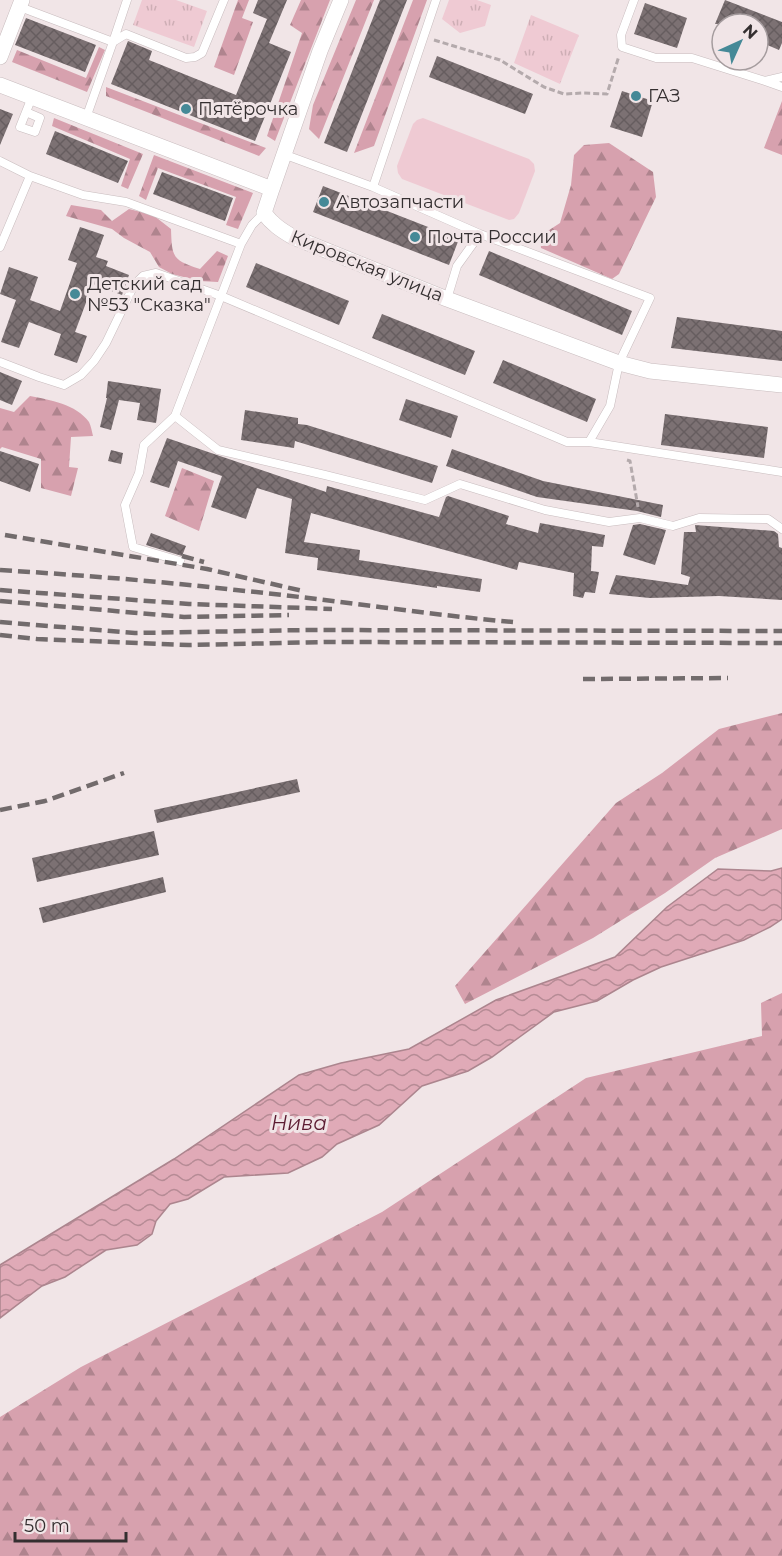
<svg xmlns="http://www.w3.org/2000/svg" width="782" height="1556" viewBox="0 0 782 1556" font-family="Montserrat,sans-serif">
	<defs>
		<pattern id="grass-tufts" width="24" height="20" patternUnits="userSpaceOnUse" patternTransform="scale(1.5)"><rect width="24" height="20" fill="#efcad3"/><path d="M3 7l-1-3M5 7V3M7 7l1-3M15 17l-1-3M17 17v-4M19 17l1-3" fill="none" stroke="#ceaeb5"/></pattern>
		<pattern id="forest-firs" width="22" height="20" patternUnits="userSpaceOnUse" patternTransform="scale(1.5)"><rect width="22" height="20" fill="#d7a1ae"/><path d="M5 1l3.5 6h-7zM16 11l3.5 6h-7z" fill="#af848e"/></pattern>
		<pattern id="water-waves" width="16" height="10" patternUnits="userSpaceOnUse" patternTransform="scale(1.5)"><rect width="16" height="10" fill="#e0aab7"/><path d="M0 5q4-4 8 0t8 0" fill="none" stroke="#b68b95"/></pattern>
		<pattern id="building-cross-hatch" width="8" height="8" patternUnits="userSpaceOnUse" patternTransform="scale(1.5)"><rect width="8" height="8" fill="#7c7173"/><path d="M0 0l8 8M0 8l8-8" fill="none" stroke="#665d5f"/></pattern>
	</defs>
	<rect width="100%" height="100%" fill="#f1e5e7"/>
	<!-- grass -->
	<path fill="url(#grass-tufts)" d="M142 0H176L207 11 194 47 133 25Z
		M449 0H477L491 5 485 26 460 33 442 19Z
		M531 15 579 35 560 84 514 63Z"/>
	<!-- forest -->
	<path fill="url(#forest-firs)" d="M238 0H249L242 18 253 22 234 75 214 67Z
		M301 0H330L275 141 267 136 302 33 290 25Z
		M356 0H374L319 139 309 129 313 105Z
		M413 0H427L374 146 354 153Z
		M99 47 105 50 87 92 12 62 17 50 86 78Z
		M106 87 266 148 259 156 106 96Z
		M782 101V155L764 148Z
		M54 118 143 154 128 189 121 186 130 159 52 126Z
		M609 143 653 172 656 197 619 274 612 279 541 248 540 236 560 223 571 185 574 155 584 145Z
		M154 155 253 193 238 229 226 225 236 197 158 168 146 200 139 196Z
		M71 205 101 210 112 221 129 209 153 215 171 229C172 257 172 260 200 269L217 251 228 256 218 282 199 281 172 274 159 267 150 252 124 238 112 229 66 216Z
		M30 396C50 400 76 404 89 422 91 426 92 432 93 436L71 437 69 467 78 468 71 496 41 488V459L2 447 0 449V408L14 412Z
		M182 468 214 481 199 531 165 516Z
		M782 713V829L715 858 665 893 593 938 465 1004 455 986 616 803 662 773 719 729Z
		M782 993V1556H0V1417L81 1367 382 1212 586 1078 762 1036 761 1003Z"/>
	<!-- pitch -->
	<path fill="#efcad3" d="M423 118 529 159 534 164 535 171 519 213 514 219 509 220 402 179 398 173 397 166 413 124 417 120Z"/>
	<!-- water -->
	<path fill="url(#water-waves)" stroke="#ac858e" stroke-width="1.5" d="M782 868V919L770 927 744 940 661 967 633 980 597 1001 554 1012 492 1057 468 1071 422 1086 379 1125 337 1144 322 1157 288 1173 224 1177 188 1199 170 1204 156 1221 152 1234 137 1245 106 1250 65 1277 42 1286 0 1318V1265L174 1159 299 1075 341 1063 409 1049 496 1000 615 957 667 907 718 869 771 871Z"/>
	<!-- building -->
	<path fill="url(#building-cross-hatch)" d="M258 0H287L269 43 291 52 255 141 111 84 128 41 152 51 149 60 236 95 267 19 253 13Z
		M380 0H407L347 152 324 143Z
		M725 0 782 22V43L779 50 758 41V24H715Z
		M645 3 687 18 677 48 634 34Z
		M26 18 96 45 85 72 15 45Z
		M437 56 533 94 525 114 429 77Z
		M622 91 653 101 642 137 610 127Z
		M0 109 13 114 0 145Z
		M55 131 128 161 118 183 46 154Z
		M162 172 233 198 225 221 153 194Z
		M323 186 459 239 449 265 313 212Z
		M80 227 104 235 96 257 108 261 106 266 129 275 122 295 93 284 75 332 87 336 77 363 54 355 61 334 29 322 19 348 1 342 16 300 0 294 9 267 38 277 30 300 60 311 77 263 68 260Z
		M489 251 632 311 622 335 479 275Z
		M256 263 349 301 339 325 246 287Z
		M382 314 475 351 465 375 372 338Z
		M677 317 782 331V361L671 348Z
		M503 360 596 399 587 422 493 383Z
		M0 372 22 381 12 405 0 400Z
		M108 381 161 389 156 423 137 420 140 403 119 400 111 430 100 427 107 398H106Z
		M406 399 458 416 451 438 399 420Z
		M245 410 298 418V424L307 425 438 466 432 483 295 441 294 448 241 440Z
		M665 414 768 427 764 458 661 445Z
		M167 438 326 492 327 486 439 517 446 497 448 496 509 516 506 524 538 533 540 523 605 535 603 547 592 546 591 571 599 572 595 593 585 592 583 598 573 596 574 573 519 562 517 570 311 513 304 542 360 550 359 560 482 579 480 592 437 586V588L317 570 318 558 285 553 292 499 257 488 246 519 211 507 222 476 178 461 169 488 150 482Z
		M452 449 543 481 663 505 661 517 637 511 537 497 446 466Z
		M111 450 123 453 121 464 108 461Z
		M0 451 39 464 30 492 0 481Z
		M640 524 666 530 655 565 623 555 633 525Z
		M695 525 774 531 778 534 779 547 782 548V600L719 596 650 598 609 594 616 575 688 585 690 577 681 574 684 532H696Z
		M151 533 186 546 182 556 146 545Z
		M297 779 300 792 157 823 154 810Z
		M154 831 159 855 37 882 32 858Z
		M163 877 166 892 43 923 39 908Z"/>
	<g fill="none" stroke-linecap="round" stroke-linejoin="round">
		<defs>
			<path id="lane" d="M634 0 621 35 622 47 656 58H692L765 81
				M20 7 113 42 127 0
				M782 77 765 81 782 87
				M26 112 40 118 35 132 20 127 32 97
				M86 118 113 42 126 34 186 58 195 57 202 53 224 0
				M283 154 373 187 480 234 650 298 619 363 610 406 589 442 782 472
				M0 161 30 176
				M373 187 436 0
				M0 247 30 176 83 195 126 202 241 244
				M447 299 457 266 480 234
				M0 362 39 377 64 385 81 375 94 361 106 343 134 285 143 276 156 273 221 296 567 442H589
				M175 416 218 450 325 475 425 500 460 484 545 510 609 522 640 518 673 526 699 518 768 519 782 529
				M180 561 133 547 125 505 139 473 144 445 175 416 241 244 252 225 264 213"/>
			<path id="street" d="M0 57 22 0
				M0 85 272 189 264 213C272 224 281 230 293 237L447 299 619 363 650 371 782 385
				M272 189 320 51 341 0"/>
		</defs>
		<!-- lane casing -->
		<use href="#lane" stroke="#c8bcbe" stroke-width="9"/>
		<!-- street casing -->
		<use href="#street" stroke="#c8bcbe" stroke-width="16"/>
		<!-- path -->
		<path stroke="#b4aaac" stroke-width="3" stroke-dasharray="6 3" stroke-linecap="butt" d="M434 40 500 60 544 87 564 94 583 93 607 94 619 56
			M627 460 630 461 638 507"/>
		<!-- lane -->
		<use href="#lane" stroke="#fff" stroke-width="8"/>
		<!-- street -->
		<use href="#street" stroke="#fff" stroke-width="15"/>
		<!-- rail -->
		<path stroke="#726b6c" stroke-width="4.5" stroke-dasharray="12 6" stroke-linecap="butt" d="M5 535 207 569 303 591
			M182 556 204 562
			M0 570C79 575 158 581 236 590 329 599 420 614 513 622
			M0 590 189 604 332 609
			M0 601 184 617 289 615
			M0 622 135 633 309 630 782 631
			M0 635 37 639 189 645 328 642 782 643
			M583 679 728 678
			M0 810 45 801 124 773"/>
	</g>
	<!-- markers -->
	<g fill="#458997" stroke="#f1e5e7" stroke-width="2">
		<circle cx="636" cy="96" r="6"/>
		<circle cx="186" cy="109" r="6"/>
		<circle cx="324" cy="202" r="6"/>
		<circle cx="415" cy="237" r="6"/>
		<circle cx="75" cy="294" r="6"/>
	</g>
	<g text-anchor="middle" dominant-baseline="central" stroke-width="6" stroke-linejoin="round" paint-order="stroke">
		<!-- poi labels -->
		<g font-size="18" fill="#342f30" stroke="#f1e5e7" text-anchor="start">
			<text x="648" y="96">ГАЗ</text>
			<text x="198" y="109">Пятёрочка</text>
			<text x="336" y="202">Автозапчасти</text>
			<text x="427" y="237">Почта России</text>
			<text x="87" y="284">Детский сад<tspan x="87" dy="21">№53 "Сказка"</tspan></text>
		</g>
		<!-- street labels -->
		<g font-size="18" fill="#342f30" stroke="#f1e5e7">
			<text transform="translate(367 266) rotate(22)">Кировская улица</text>
		</g>
		<!-- water labels -->
		<g font-size="20" font-style="italic" fill="#5c1c32" stroke="#f1e5e7">
			<text x="299" y="1123">Нива</text>
		</g>
	</g>
	<!-- north arrow -->
	<g transform="translate(740 42) rotate(45)"><circle r="28" fill="#f1e5e7" stroke="#a59c9e" stroke-width="1.5"/>
	<path d="M0-4.5L10 22L0 15L-10 22Z" fill="#458997"/>
	<text y="-9" font-size="16" font-weight="bold" text-anchor="middle" fill="#342f30">N</text>
	</g>
	<!-- scale -->
	<path d="M15 1532v9h111v-9" fill="none" stroke="#342f30" stroke-width="3"/>
	<text x="24" y="1532" font-size="18" fill="#342f30" stroke="#f1e5e7" stroke-width="4.5" paint-order="stroke">50 m</text>
</svg>
